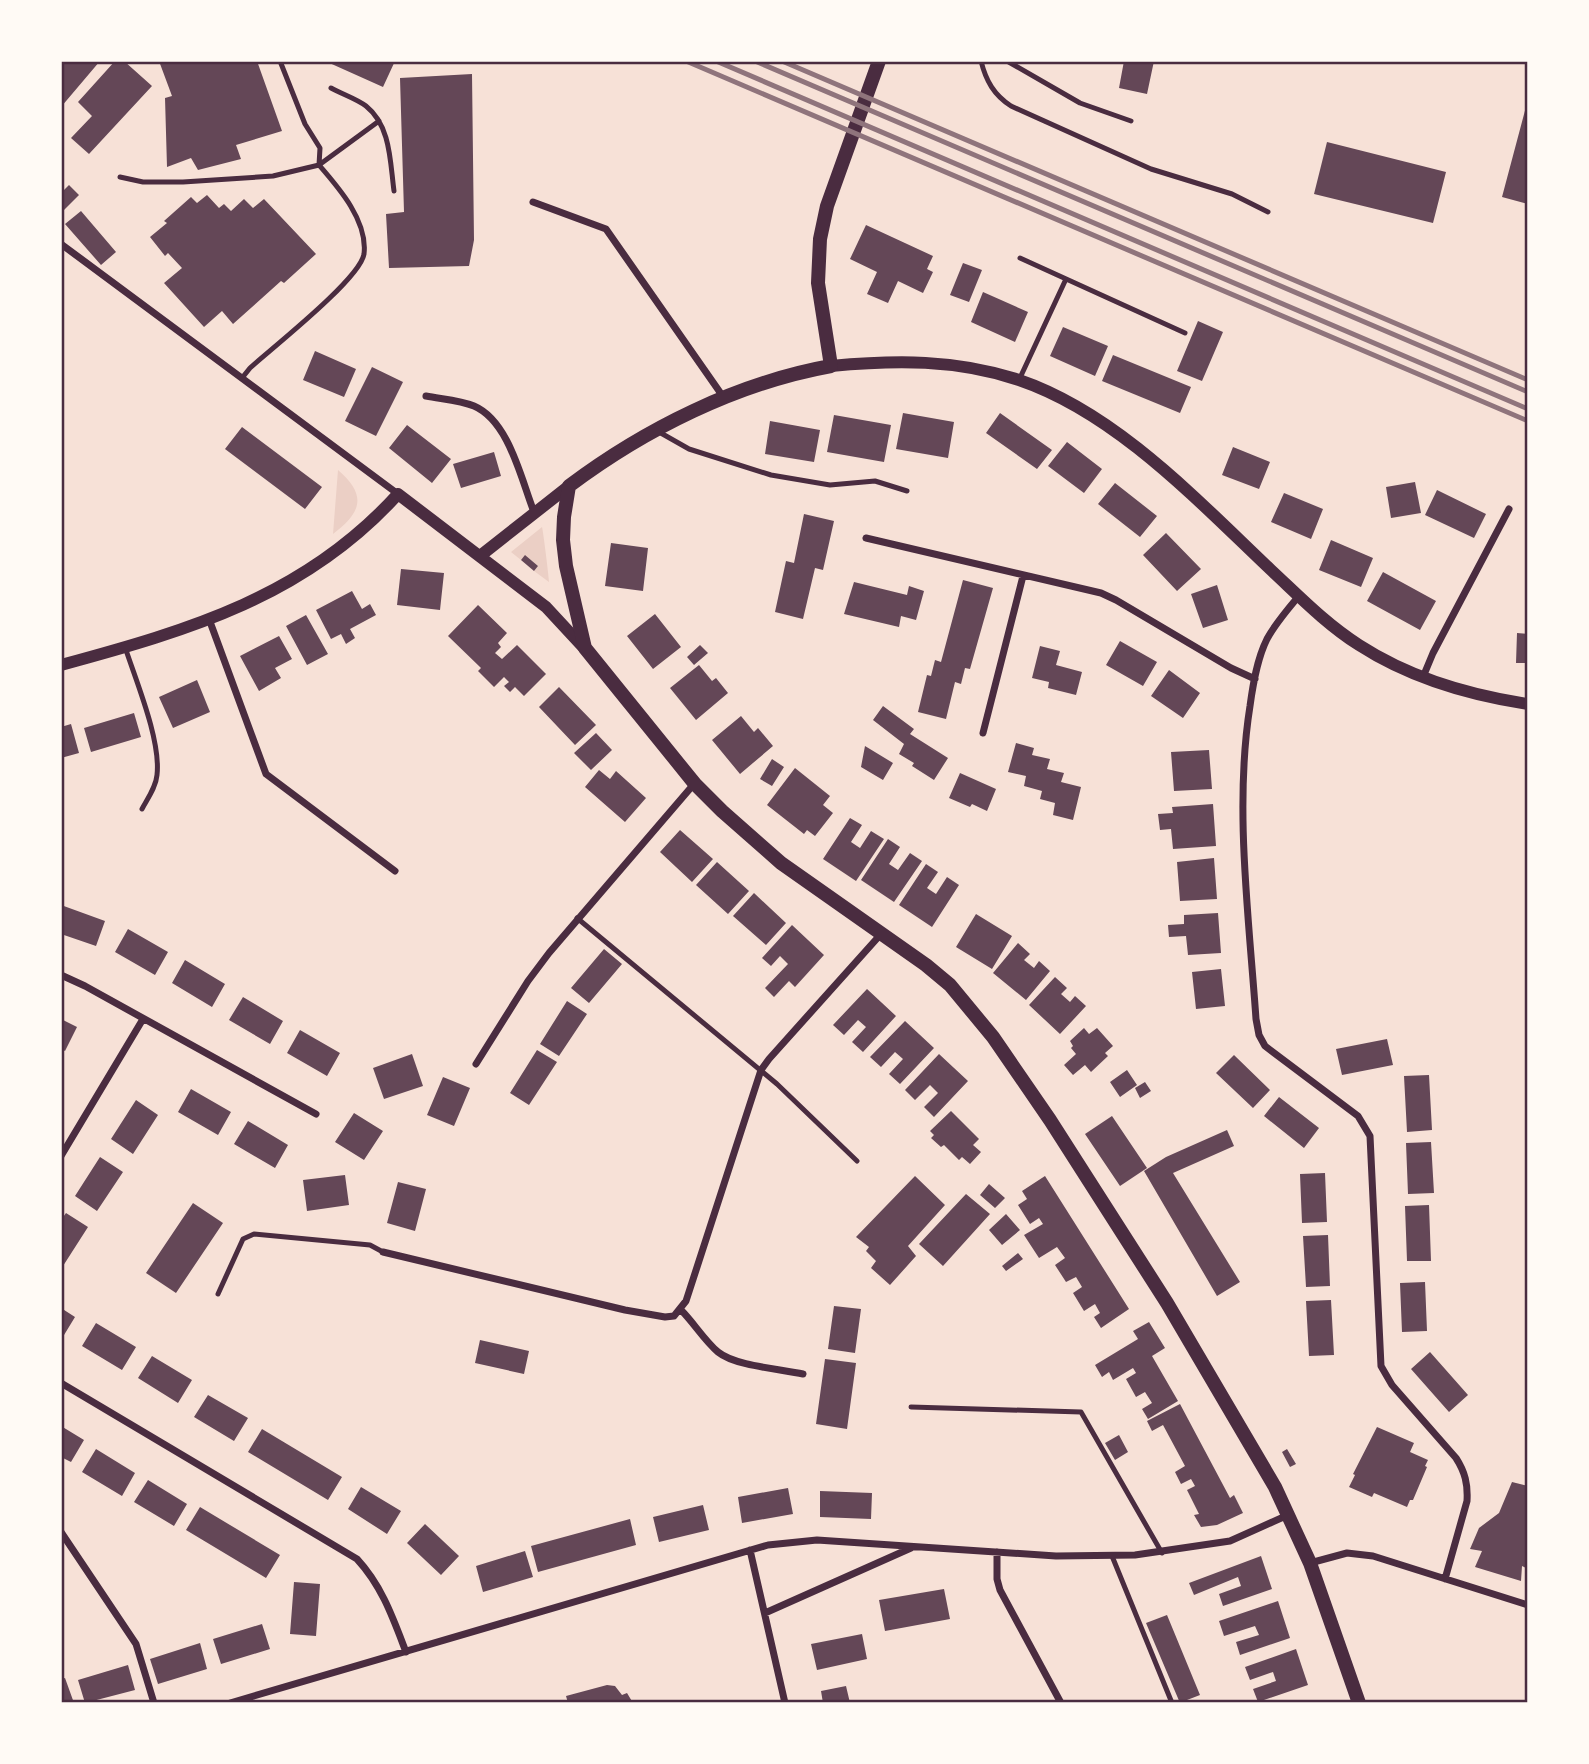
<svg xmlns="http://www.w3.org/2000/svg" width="1589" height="1764" viewBox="0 0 1589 1764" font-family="Quicksand,sans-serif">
	<rect width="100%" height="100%" fill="#f7e1d7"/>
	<!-- green -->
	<path fill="#ebcfc5" d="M338 470C367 495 362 512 333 534Z
		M542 527C543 530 549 577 549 582L534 571 538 566 526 556 521 560 511 552Z"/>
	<!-- building -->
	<path fill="#644757" d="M61 61H100L61 107Z
		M115 61H124L152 86 89 154 71 138 92 116 78 102Z
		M159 61H257L282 131 236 145 241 159 198 170 191 158 167 167 165 98 172 96Z
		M325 61H395L383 87Z
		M1124 61H1154L1147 94 1119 88Z
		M472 74 474 240 469 266 389 268 386 214 404 212 400 78Z
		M1527 103H1528V204L1502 197Z
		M1327 142 1446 172 1433 223 1314 194Z
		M69 185 79 195 61 213V193Z
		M207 195 219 208 224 204 231 211 244 199 253 208 264 199 316 254 284 283 281 281 233 324 222 311 204 327 164 283 182 268 168 253 165 256 150 237 167 223 164 221 191 197 197 203Z
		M81 211 116 252 101 265 65 224Z
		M866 225 933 256 927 269 933 272 923 293 898 281 888 303 867 294 877 272 850 259Z
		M963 263 982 270 969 302 950 295Z
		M983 292 1028 312 1015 342 971 322Z
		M1198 321 1223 332 1202 381 1177 371Z
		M1063 327 1108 346 1095 376 1050 356Z
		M315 351 356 369 344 397 303 380Z
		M1113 355 1191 387 1180 413 1102 381Z
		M372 367 403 382 376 436 345 421Z
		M903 413 954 422 948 458 896 449Z
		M1000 413 1052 450 1037 469 986 433Z
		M834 415 891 425 884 462 827 452Z
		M770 421 820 430 814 462 765 454Z
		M407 425 451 459 432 483 389 448Z
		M242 427 322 487 305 509 225 449Z
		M1067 442 1102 469 1084 493 1048 466Z
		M1233 447 1270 462 1259 489 1222 475Z
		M494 452 501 476 461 488 453 464Z
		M1415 482 1421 513 1391 518 1386 487Z
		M1115 483 1157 516 1140 537 1098 504Z
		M1437 490 1486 514 1474 538 1425 515Z
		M1284 493 1323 509 1311 539 1271 522Z
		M804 514 834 521 823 570 815 568 803 619 775 612 786 561 794 563Z
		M1166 533 1201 569 1177 591 1143 555Z
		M1331 540 1373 558 1361 587 1319 570Z
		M611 543 648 548 643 591 605 586Z
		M525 555 538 566 534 571 521 560Z
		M401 569 444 573 440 610 397 605Z
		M1383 572 1436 601 1420 630 1367 601Z
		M963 580 993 588 970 669 965 668 961 684 955 682 946 719 918 712 927 675 931 676 935 660 941 662Z
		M854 582 907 595 909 586 924 591 916 620 901 616 899 627 844 614Z
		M1217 585 1228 620 1203 628 1191 594Z
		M352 591 362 609 370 604 376 615 350 629 355 638 346 644 341 634 331 639 316 610Z
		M478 605 507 633 498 643 501 647 495 653 502 659 517 645 546 674 524 696 515 687 510 692 504 686 509 682 504 677 494 687 478 671 481 668 448 636Z
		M655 614 681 647 653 669 627 636Z
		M306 615 328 654 307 665 286 626Z
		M1517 633 1528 634V663H1516Z
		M279 636 292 659 275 668 281 678 259 691 240 656Z
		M1120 641 1157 662 1143 686 1106 665Z
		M700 645 708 653 694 665 687 657Z
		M1040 646 1060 651 1056 665 1082 672 1076 695 1048 688 1049 682 1032 678Z
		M699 665 712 681 716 678 728 693 696 720 670 688Z
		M1169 670 1200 693 1183 718 1151 696Z
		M197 680 210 712 173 728 159 697Z
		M559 687 596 725 575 745 539 707Z
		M883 706 914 729 910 734 948 758 934 780 912 766 914 763 899 754 904 744 873 720Z
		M134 713 141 737 91 752 84 728Z
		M741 716 754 732 758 728 773 746 740 774 712 740Z
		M71 724 79 753 61 758V727Z
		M596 733 612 750 591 770 574 753Z
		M1016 743 1034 748 1032 755 1050 759 1047 769 1064 773 1061 782 1081 787 1073 820 1053 815 1055 803 1040 799 1042 791 1024 786 1026 776 1008 772Z
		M865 746 893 763 883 780 861 767Z
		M1209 750 1212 789 1174 791 1171 752Z
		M772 759 784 767 772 786 760 779Z
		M795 768 830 796 823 805 833 813 815 836 807 830 804 834 767 805Z
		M599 770 610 779 616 771 646 798 625 822 585 787Z
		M960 773 996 789 987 811 972 804 970 807 949 798Z
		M1213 804 1216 846 1173 849 1171 829 1160 830 1158 814 1173 813 1172 807Z
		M850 818 862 825 851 842 860 848 871 831 884 839 856 881 823 859Z
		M680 830 713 859 692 882 660 852Z
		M888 839 900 847 889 864 898 870 910 853 922 861 894 902 861 880Z
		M1214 858 1217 899 1180 901 1177 862Z
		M717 862 749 891 728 914 696 885Z
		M926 864 938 872 927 888 936 894 947 877 959 885 932 927 899 905Z
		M754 893 786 923 766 945 733 916Z
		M61 905 105 921 96 946 61 934Z
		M1218 913 1221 953 1188 955 1186 936 1169 937 1168 925 1184 924V915Z
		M976 914 1012 936 992 969 956 947Z
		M792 925 824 955 795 987 789 981 774 997 765 988 788 964 780 956 771 966 762 958Z
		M128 929 168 952 155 975 115 952Z
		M1018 943 1030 954 1024 960 1034 968 1039 961 1050 971 1026 1000 993 973Z
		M604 949 622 964 589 1003 571 988Z
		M185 960 225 984 212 1007 172 983Z
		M1221 969 1225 1006 1196 1009 1192 972Z
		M1055 977 1067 988 1061 994 1070 1002 1075 996 1086 1006 1060 1034 1029 1005Z
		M867 989 896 1016 863 1052 852 1042 866 1027 858 1020 844 1035 833 1025Z
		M243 997 283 1021 270 1044 229 1020Z
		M567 1001 587 1014 559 1056 540 1044Z
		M61 1019 77 1027 65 1051 61 1049Z
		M905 1021 934 1048 900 1084 889 1074 903 1059 895 1052 881 1067 870 1057Z
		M1084 1028 1089 1034 1097 1028 1113 1046 1105 1053 1108 1056 1091 1072 1085 1065 1073 1075 1064 1065 1076 1054 1071 1048 1073 1046 1070 1041Z
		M300 1030 340 1053 327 1076 287 1053Z
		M1387 1039 1393 1065 1342 1075 1336 1049Z
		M537 1050 557 1062 529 1105 510 1093Z
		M412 1054 423 1086 384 1099 373 1068Z
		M939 1054 968 1081 934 1117 924 1107 938 1093 930 1085 915 1100 905 1090Z
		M1234 1055 1270 1090 1253 1108 1216 1073Z
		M1127 1070 1137 1085 1120 1097 1110 1082Z
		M1429 1075 1432 1130 1407 1132 1404 1076Z
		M443 1077 470 1088 454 1126 427 1115Z
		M1145 1082 1151 1091 1140 1098 1135 1088Z
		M191 1089 231 1112 218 1135 178 1112Z
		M1279 1097 1319 1128 1304 1148 1264 1116Z
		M136 1100 158 1115 133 1154 111 1139Z
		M951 1111 979 1139 973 1145 981 1152 970 1164 962 1157 959 1160 944 1145 941 1147 931 1138 934 1135 930 1131Z
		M354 1113 383 1131 364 1160 335 1142Z
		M1112 1116 1147 1168 1120 1186 1085 1134Z
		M248 1121 288 1145 275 1168 234 1144Z
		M1227 1130 1234 1146 1173 1173 1240 1282 1217 1296 1144 1171 1166 1157Z
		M1431 1142 1434 1193 1408 1194 1406 1143Z
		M100 1157 123 1172 97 1211 75 1196Z
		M1325 1173 1327 1222 1302 1223 1300 1174Z
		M345 1175 349 1205 307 1211 303 1180Z
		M915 1176 945 1205 908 1246 916 1256 890 1285 871 1268 876 1261 866 1251 869 1247 856 1237Z
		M1045 1176 1129 1309 1101 1328 1094 1317 1100 1313 1095 1304 1084 1311 1073 1293 1082 1287 1076 1277 1066 1282 1055 1265 1065 1258 1057 1247 1039 1258 1024 1235 1043 1224 1039 1218 1030 1224 1018 1205 1027 1199 1022 1191Z
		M398 1182 426 1189 415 1231 387 1223Z
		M989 1184 1005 1198 995 1208 980 1195Z
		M966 1194 990 1214 943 1266 919 1244Z
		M193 1203 223 1223 176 1293 146 1273Z
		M1429 1205 1431 1261H1407L1405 1206Z
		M66 1213 88 1227 63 1266 61 1265V1220Z
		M1006 1214 1020 1230 1002 1245 989 1230Z
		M1328 1235 1330 1286 1306 1287 1303 1236Z
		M1018 1253 1023 1259 1006 1271 1002 1266Z
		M1425 1282 1427 1331 1402 1332 1400 1283Z
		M1331 1300 1334 1355 1309 1356 1306 1301Z
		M834 1306 861 1309 855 1353 828 1349Z
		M61 1308 75 1317 61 1340Z
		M1149 1322 1165 1348 1152 1356 1178 1401 1148 1419 1142 1409 1152 1403 1145 1392 1136 1397 1126 1379 1136 1373 1133 1368 1113 1380 1109 1372 1102 1377 1095 1365 1138 1339 1133 1331Z
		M96 1323 136 1347 122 1370 82 1346Z
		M480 1340 529 1351 524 1374 475 1363Z
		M1430 1352 1468 1395 1449 1412 1411 1369Z
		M152 1356 192 1380 178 1403 138 1378Z
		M825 1359 856 1363 847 1429 816 1424Z
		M208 1395 248 1418 234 1441 194 1417Z
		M1180 1404 1230 1498 1234 1495 1243 1513 1217 1525 1201 1527 1194 1515 1199 1514 1187 1490 1195 1486 1191 1479 1181 1484 1175 1472 1185 1466 1163 1425 1152 1431 1147 1421Z
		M61 1426 84 1440 71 1462 61 1457Z
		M1377 1427 1414 1443 1410 1452 1428 1460 1425 1466 1427 1467 1413 1500H1410L1407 1507 1374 1493 1372 1497 1349 1487 1355 1475 1353 1474Z
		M262 1429 342 1477 328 1500 248 1452Z
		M1119 1435 1128 1452 1115 1460 1105 1443Z
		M96 1449 135 1473 122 1496 82 1472Z
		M1287 1449 1296 1464 1290 1467 1282 1452Z
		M148 1480 187 1504 174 1526 134 1502Z
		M1512 1482 1528 1486V1569L1522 1566 1521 1581 1475 1567 1482 1551 1470 1549 1479 1528 1499 1513Z
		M361 1487 401 1511 387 1534 348 1509Z
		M788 1488 793 1514 742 1523 738 1497Z
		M820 1491 872 1493 871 1519 820 1517Z
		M703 1505 709 1530 659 1542 653 1517Z
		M200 1507 280 1555 266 1578 186 1530Z
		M630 1519 636 1545 538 1572 531 1546Z
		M425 1524 459 1556 441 1575 407 1543Z
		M525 1551 533 1577 483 1592 476 1566Z
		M1261 1556 1272 1589 1223 1606 1219 1594 1241 1586 1238 1577 1194 1595 1189 1583Z
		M294 1582 320 1584 316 1636 290 1634Z
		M944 1589 950 1619 885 1631 879 1600Z
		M1278 1601 1290 1638 1240 1655 1236 1642 1259 1635 1255 1626 1224 1636 1219 1621Z
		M1167 1615 1200 1695 1187 1700 1188 1703H1180L1146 1623Z
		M262 1624 270 1649 221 1664 213 1639Z
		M862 1634 867 1659 817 1670 811 1644Z
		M200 1643 207 1669 158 1684 150 1659Z
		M1296 1649 1308 1685 1258 1702 1253 1689 1276 1681 1273 1672 1250 1680 1245 1667Z
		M128 1665 135 1690 85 1703 78 1680Z
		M65 1678 74 1703H61V1679Z
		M607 1685 615 1686 622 1695 627 1693 633 1703H568L566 1696Z
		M846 1686 850 1703H823L821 1691Z"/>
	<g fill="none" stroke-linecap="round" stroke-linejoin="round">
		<!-- service -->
		<path stroke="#4a2c40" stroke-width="5" d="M981 61C986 81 994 95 1011 106L1151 169 1232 194 1268 212
			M1007 61 1080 103 1131 121
			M331 88C342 94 357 99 366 106 391 126 390 162 394 191
			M120 177 143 182H183L273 176 319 165 379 121
			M1020 258 1185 333
			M242 378 250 368C272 348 360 279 364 254 368 221 339 188 319 165L320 148 305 124 280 61
			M1019 380 1066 279
			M659 432 689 449 771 475 830 485 875 481 907 491
			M125 647C136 681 161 740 157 775 156 787 148 798 142 809
			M577 918 777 1084 857 1161
			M218 1294 243 1239 254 1234 370 1245 383 1252
			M911 1407 1081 1412 1162 1553
			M1112 1556 1172 1703"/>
		<!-- minor -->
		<path stroke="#4a2c40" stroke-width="7" d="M533 202 606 229 724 398
			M61 244 398 494
			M426 396C441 399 460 400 474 406 509 421 521 479 534 512
			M866 538 1101 593 1116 600 1231 668 1255 679
			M1298 597C1287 610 1275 624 1267 639 1257 659 1253 684 1250 706 1234 806 1249 918 1256 1019L1259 1035 1265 1046 1358 1116 1370 1136 1381 1366 1392 1385 1456 1458C1465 1472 1468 1484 1467 1501L1445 1579
			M209 619 266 774 395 871
			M1423 677 1433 653 1509 509
			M983 733 1023 576
			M61 975 85 986 316 1114
			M476 1064 528 981 549 953 694 784
			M61 1156 143 1019
			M383 1252 625 1310 665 1317 674 1316 686 1301 761 1070 769 1059 881 934
			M681 1310C694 1323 704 1340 718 1352 735 1366 780 1369 803 1374
			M61 1383 357 1559C382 1586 393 1618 406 1652
			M61 1532 136 1644 154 1703
			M750 1550 785 1703
			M997 1552V1579L1000 1590 1061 1703
			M1310 1563 1347 1553 1373 1556 1528 1605
			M765 1613 911 1548
			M230 1703 768 1545 817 1540 1056 1556 1135 1555 1230 1541 1288 1515"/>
		<!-- tertiary -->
		<path stroke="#4a2c40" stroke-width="12" d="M831 366C895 360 956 359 1019 380 1116 413 1197 500 1271 570 1299 596 1326 624 1359 645 1410 678 1468 695 1528 704
			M480 556 569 486
			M61 665C190 630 306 596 398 494L546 607 584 648"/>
		<!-- secondary -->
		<path stroke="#4a2c40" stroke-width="14" d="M879 61 827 206 820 239 818 283 831 366C737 383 645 429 569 486L564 517 563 540 566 566 585 648 695 784 722 811 781 863 926 965 950 985 993 1037 1050 1120 1167 1303 1275 1487 1310 1563 1359 1703"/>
		<!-- rail -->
		<path stroke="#8f747c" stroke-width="5" d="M686 61 1528 421
			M716 61 1528 409
			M755 61 1528 392
			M782 61 1528 380"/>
	</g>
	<!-- border -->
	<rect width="1589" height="1764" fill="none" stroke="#fffaf5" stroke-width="126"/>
	<rect x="63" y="63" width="1463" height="1638" fill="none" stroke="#4a2c40" stroke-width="2.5"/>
</svg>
